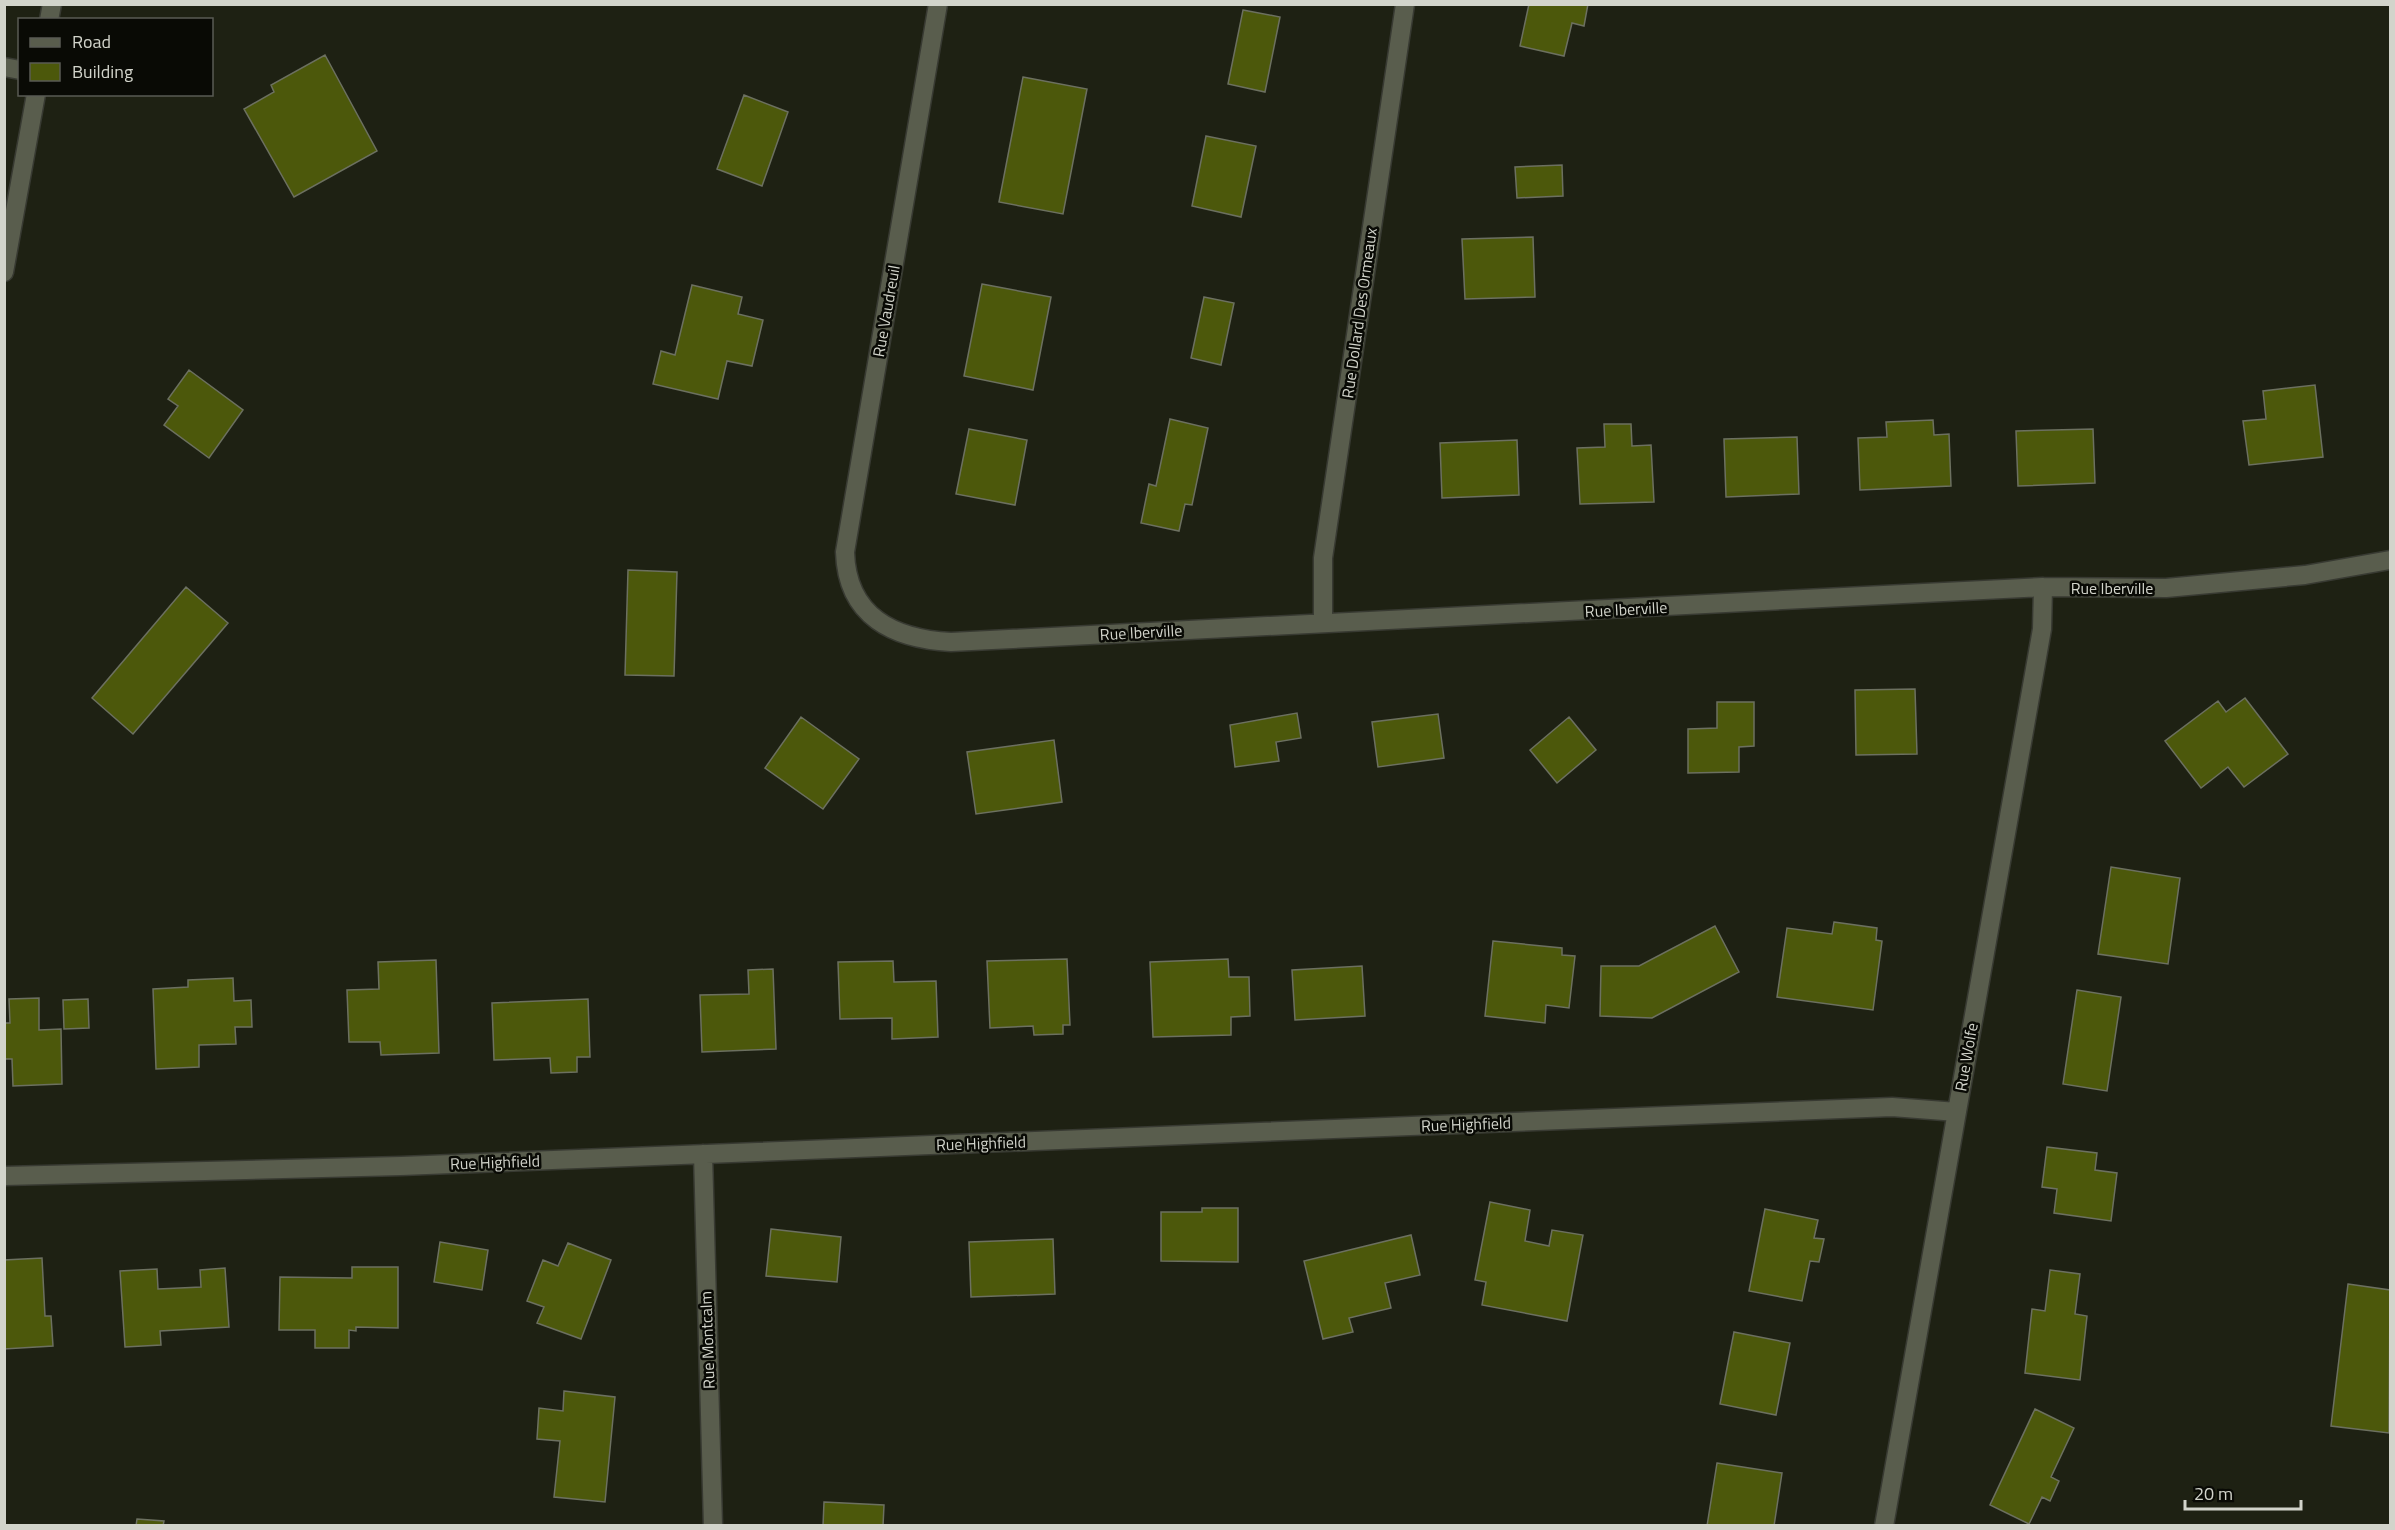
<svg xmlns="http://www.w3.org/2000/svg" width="2395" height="1530" viewBox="0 0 2395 1530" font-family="'Titillium Web',sans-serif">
	<rect width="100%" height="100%" fill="#1e2113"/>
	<!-- building -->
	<path fill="#4c580b" stroke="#6c7060" stroke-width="1.5" d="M1529 4H1588L1584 26 1572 23 1564 56 1520 46Z
		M1243 10 1280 17 1265 92 1228 84Z
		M325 55 377 151 294 197 244 109 274 92 271 85Z
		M1023 77 1087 89 1063 214 999 202Z
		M744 95 788 112 762 186 717 169Z
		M1206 136 1256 146 1241 217 1192 206Z
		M1562 165 1563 196 1517 198 1515 167Z
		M1533 237 1535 297 1465 299 1462 239Z
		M982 284 1051 297 1033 390 964 376Z
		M692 285 742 297 738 314 763 320 752 366 727 361 718 399 653 384 661 351 675 355Z
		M1204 297 1234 303 1221 365 1191 358Z
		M189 370 243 410 209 458 164 425 178 406 168 399Z
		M2315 385 2323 457 2249 465 2243 421 2266 419 2263 391Z
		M1170 419 1208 428 1192 505 1185 504 1179 531 1141 523 1149 484 1156 486Z
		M1933 420 1934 435 1949 434 1951 486 1860 490 1858 438 1887 437 1886 422Z
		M1604 424H1631L1632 446 1651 445 1654 502 1580 504 1577 448 1605 447Z
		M969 429 1027 440 1015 505 956 494Z
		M2093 429 2095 483 2018 486 2016 431Z
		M1797 437 1799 494 1726 497 1724 439Z
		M1517 440 1519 495 1442 498 1440 443Z
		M628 570 677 572 674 676 625 675Z
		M186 587 228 623 133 734 92 698Z
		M1915 689 1917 754 1856 755 1855 690Z
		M2245 698 2288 754 2244 787 2228 767 2201 788 2165 741 2218 701 2226 712Z
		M1717 702H1754V746L1739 747V772L1688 773V729L1717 728Z
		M1297 713 1301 738 1276 742 1279 761 1235 767 1230 725Z
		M1438 714 1444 758 1378 767 1372 722Z
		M801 717 859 759 823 809 765 768Z
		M1569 717 1596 750 1557 783 1530 750Z
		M1054 740 1062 802 976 814 967 752Z
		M2111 867 2180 878 2168 964 2098 954Z
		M1834 922 1877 928 1876 940 1882 941 1873 1010 1777 997 1787 928 1832 934Z
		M1715 926 1739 972 1652 1018 1600 1016 1601 966H1639Z
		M1493 941 1562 948V955L1575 956 1569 1008 1546 1005 1545 1023 1485 1016Z
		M1067 959 1070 1025H1063V1034L1034 1035 1033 1026 990 1028 987 961Z
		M1228 959 1229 977H1249L1250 1016 1231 1017V1035L1153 1037 1150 962Z
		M436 960 439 1053 381 1055 380 1042H349L347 990 379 989 378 962Z
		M893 961 894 982 936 981 938 1037 892 1039V1018L840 1019 838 962Z
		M1362 966 1365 1016 1295 1020 1292 970Z
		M773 969 776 1049 702 1052 700 995 749 994 748 970Z
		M233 978 234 1001 251 1000 252 1027H235L236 1044 199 1045V1067L156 1069 153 989 188 987V980Z
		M2077 990 2121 997 2107 1091 2063 1084Z
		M39 998V1030L61 1029 62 1084 13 1086 12 1059H4V1023H10L9 999Z
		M88 999 89 1028 64 1029 63 1000Z
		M588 999 590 1057H577V1072L551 1073 550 1058 494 1060 492 1003Z
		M2047 1147 2097 1153 2095 1170 2117 1173 2111 1221 2054 1213 2057 1189 2042 1187Z
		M1490 1202 1530 1210 1525 1241 1549 1246 1552 1230 1583 1235 1567 1321 1482 1305 1486 1282 1475 1280Z
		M1202 1208H1238V1262L1161 1261V1212H1202Z
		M1765 1209 1818 1220 1814 1238 1824 1239 1819 1262 1810 1261 1802 1301 1749 1291Z
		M771 1229 841 1237 837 1282 766 1276Z
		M1411 1235 1420 1275 1385 1283 1391 1308 1349 1318 1353 1332 1323 1339 1304 1261Z
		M1053 1239 1055 1294 971 1297 969 1242Z
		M440 1242 488 1250 482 1290 434 1282Z
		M568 1243 611 1260 581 1339 537 1323 544 1307 527 1301 543 1260 558 1266Z
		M42 1258 45 1316H51L53 1346 4 1349V1260Z
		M352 1267H398V1328L356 1327V1331L349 1330V1348H315V1330H279L280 1277 352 1278Z
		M225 1268 229 1327 160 1331 161 1345 125 1347 120 1271 157 1269 158 1289 201 1287 200 1270Z
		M2050 1270 2080 1274 2075 1314 2087 1316 2080 1380 2025 1373 2032 1309 2045 1311Z
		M2348 1284 2390 1290 2389 1433 2331 1426Z
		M1734 1332 1790 1343 1776 1415 1720 1404Z
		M564 1391 615 1397 605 1502 554 1497 560 1441 537 1439 539 1408 563 1411Z
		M2035 1409 2074 1428 2051 1477 2059 1481 2050 1501 2042 1497 2029 1524 1990 1505Z
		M1717 1463 1782 1473 1774 1526H1707Z
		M824 1502 884 1505 883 1526H823Z
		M137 1519 164 1521 163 1526H136Z"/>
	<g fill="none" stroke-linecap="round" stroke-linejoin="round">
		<defs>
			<path id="minor" d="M938 4 845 552C847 617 894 639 951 642L2043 587 2166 588 2305 575 2390 560
				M49 20 52 4
				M4 67 20 70
				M4 272 36 94
				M1323 622V558L1405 4
				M703 1154 713 1526
				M4 1176 401 1166 1892 1107 1957 1112
				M1884 1526 2042 629 2043 587"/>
		</defs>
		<!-- minor casing -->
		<use href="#minor" stroke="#383a32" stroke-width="21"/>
		<!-- minor -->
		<use href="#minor" stroke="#595d4d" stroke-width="18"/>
	</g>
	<g text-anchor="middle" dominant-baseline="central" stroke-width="5" stroke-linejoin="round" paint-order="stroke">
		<!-- street labels -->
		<g font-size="16" fill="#d2d4cb" stroke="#090a05">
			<text transform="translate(886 311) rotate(-80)">Rue Vaudreuil</text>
			<text transform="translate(1359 313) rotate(-82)">Rue Dollard Des Ormeaux</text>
			<text x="2112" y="588">Rue Iberville</text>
			<text transform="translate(1626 609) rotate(-3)">Rue Iberville</text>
			<text transform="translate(1141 632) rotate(-3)">Rue Iberville</text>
			<text transform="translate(1966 1057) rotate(-80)">Rue Wolfe</text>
			<text transform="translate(1466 1124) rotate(-2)">Rue Highfield</text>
			<text transform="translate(981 1143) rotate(-2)">Rue Highfield</text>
			<text transform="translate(495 1162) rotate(-2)">Rue Highfield</text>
			<text transform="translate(707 1340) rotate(-92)">Rue Montcalm</text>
		</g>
	</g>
	<!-- border -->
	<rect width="2395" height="1530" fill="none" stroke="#d2d4cb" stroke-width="12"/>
	<!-- legend -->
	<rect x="18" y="18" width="195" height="78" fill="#090a05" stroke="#595b54" stroke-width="1.5"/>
	<rect x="30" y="38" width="30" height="9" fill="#595d4d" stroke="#595b54" stroke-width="1.5"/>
	<text x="72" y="48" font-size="18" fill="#d2d4cb">Road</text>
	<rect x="30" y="63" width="30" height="18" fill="#4c580b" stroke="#595b54" stroke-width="1.5"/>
	<text x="72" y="78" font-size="18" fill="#d2d4cb">Building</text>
	<!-- scale -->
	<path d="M2185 1500v9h116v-9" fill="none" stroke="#d2d4cb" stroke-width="3"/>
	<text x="2194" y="1500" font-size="18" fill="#d2d4cb" stroke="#090a05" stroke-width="4.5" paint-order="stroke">20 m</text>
</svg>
